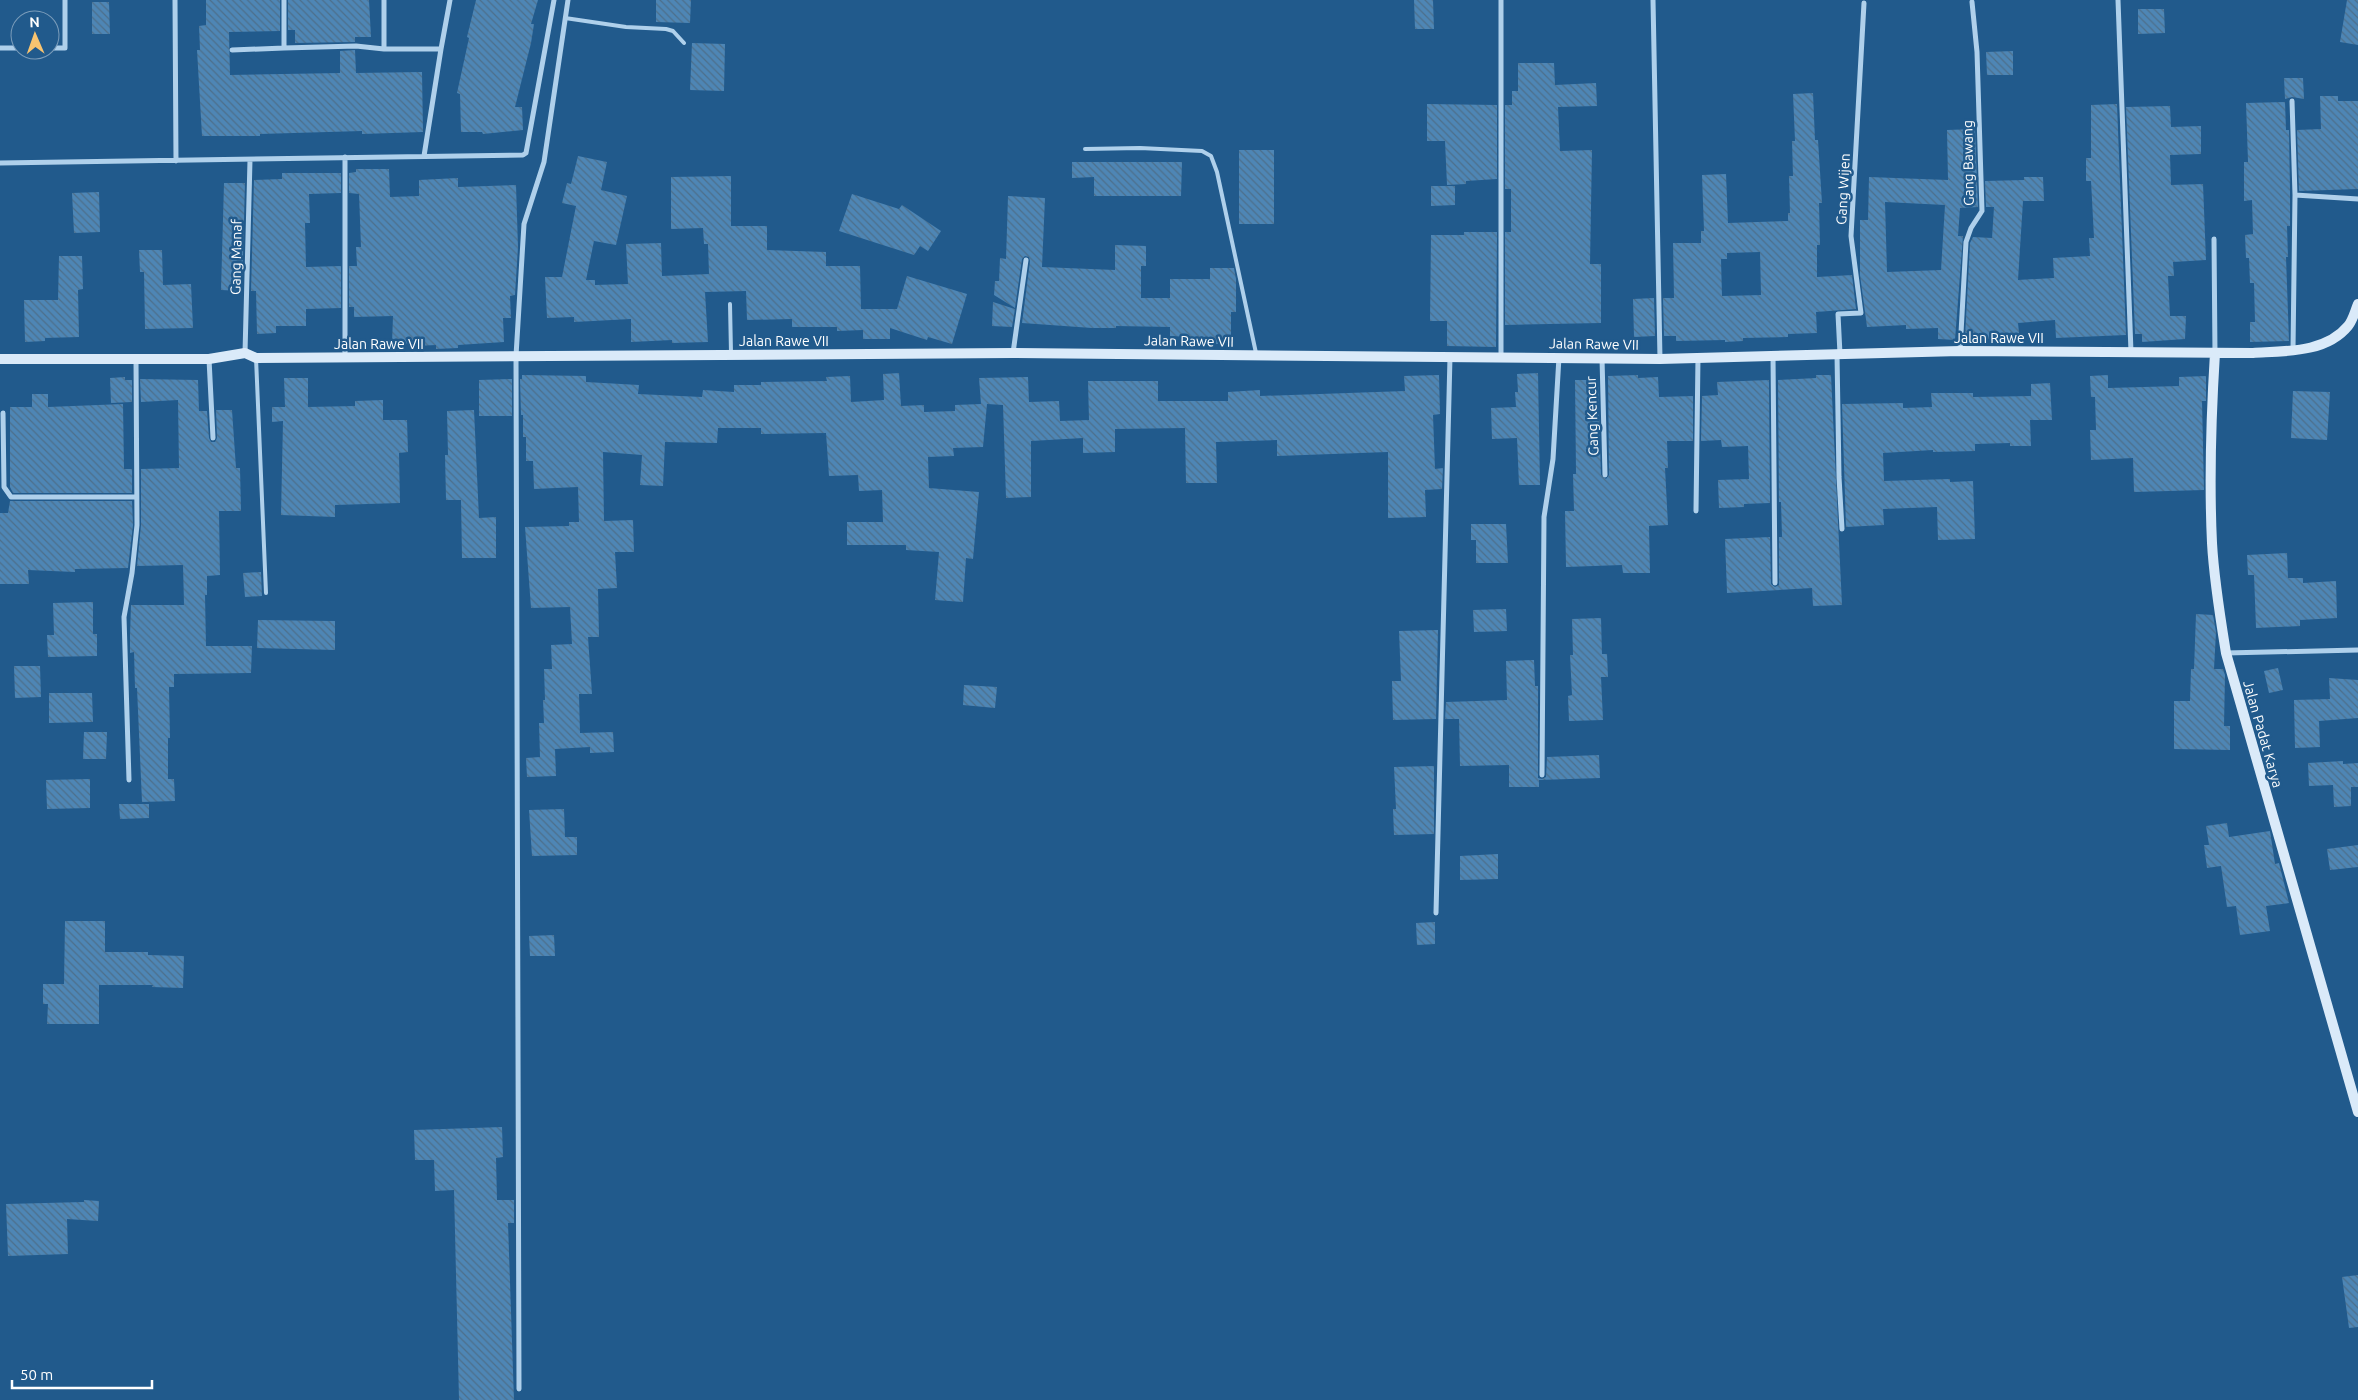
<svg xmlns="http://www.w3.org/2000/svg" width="2358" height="1400" viewBox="0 0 2358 1400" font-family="Ubuntu,sans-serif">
	<defs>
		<pattern id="building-back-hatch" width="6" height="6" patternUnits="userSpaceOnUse" patternTransform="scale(1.25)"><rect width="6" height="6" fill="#4e86b5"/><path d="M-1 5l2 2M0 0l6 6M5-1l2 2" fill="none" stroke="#4d6f8b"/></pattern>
	</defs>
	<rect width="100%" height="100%" fill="#215a8c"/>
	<!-- building -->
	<path fill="url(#building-back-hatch)" fill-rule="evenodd" d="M206 0H280V31L229 32 230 75 340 73V51L355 50 356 73 422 72 423 132 362 134V131L260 134V136H202L197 50H200L199 26 206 25Z
		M288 0H369L371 37H355V42L295 43V30H288Z
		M476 0H538L531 24H534L531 43 515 107H522L523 130 483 134 482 132H461L460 94 457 93 469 38 467 37Z
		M656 0H691L690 23 656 22Z
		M1414 0H1433L1434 29H1415Z
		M2347 0H2358V45L2340 42Z
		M92 2H109L110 34H92Z
		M2138 9H2164L2165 33 2138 34Z
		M692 43 725 44 724 91 690 90Z
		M2013 51V75H1987L1986 52Z
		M1518 63H1554L1555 85 1596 83 1597 106 1558 107 1560 151 1592 150 1590 264H1601V323L1505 325V232H1511V189H1505V105H1512V91H1518Z
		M2284 78H2303L2304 99 2292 97 2285 99Z
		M1813 93 1815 140H1818L1822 203H1819L1820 245H1817V277L1852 275 1856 309 1816 312 1817 333 1788 334V337L1743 338V341L1725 342V340L1676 341V336H1664L1663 298H1674L1673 243H1701V231H1704L1702 175 1726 174 1728 223 1788 221V213H1790L1789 176H1793L1792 141H1795L1793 94ZM1760 252 1761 295 1722 296 1721 259H1727V253Z
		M2320 96H2338V101H2358V189L2299 191 2297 130 2321 129Z
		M2285 102 2286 130H2289L2290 191V226H2287L2288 257H2286L2289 341 2250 342V322H2255L2254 283H2250L2249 258H2246L2245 235 2253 234 2252 200 2244 201V162H2248L2246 103Z
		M1427 104 1497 105V179L1466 181V184L1447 185 1445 141H1427Z
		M2117 104 2126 335 2056 338 2055 320 2018 323 2020 342 2004 343V340L1965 337 1970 243 1973 237 1992 238 1994 207H1986L1985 181 2024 180V177H2043L2044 201H2023L2018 280 2054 278 2053 258 2090 256 2089 238H2094L2091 181H2086V158H2091V105Z
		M2170 106 2171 127 2201 126V154L2170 155 2171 185 2203 184 2206 260 2173 262 2174 276H2168L2170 316H2186L2185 339 2142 342V334H2135L2126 107Z
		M1975 129 1978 207 1960 208 1958 236H1963L1955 340 1938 339V328L1906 329V325L1867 327 1860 275V220H1868L1869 177 1948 180 1947 130ZM1885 202 1945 205 1941 270 1887 272Z
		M1239 150H1274V224H1239Z
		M578 156 607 162 601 190 627 196 616 245 594 241 586 280H595V285L628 284 626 244 661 243 662 276 709 274 708 244H704L703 228 671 229V177L731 176V226H767V250L826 252V266H860L861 309H897L907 276 967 294 952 344 928 337 927 340 890 328V339H863V330L837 331V327H792V319L747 320 746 291 705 292 708 342 672 343V340L631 342V319L574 322V317L547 318 545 277H562L576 206 562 203 567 183 571 184Z
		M1072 162H1182L1181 196H1094V177L1072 178Z
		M356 169H389L390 197 419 196V180L458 178V187L516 185 518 247 515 295 510 296 511 318H503L504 342 458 345V348L436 349V345L415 346V344L392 343 393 316 354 317V307H349V266H357L356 247H361L359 194 349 193V173L356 172Z
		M282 173H341V193L309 194 310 223H305L306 267 341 266V308L306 309V326H276V333L257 334 256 291H251L254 180 282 179Z
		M224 183H245L242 291 221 290Z
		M1431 186H1455V205L1431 206Z
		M99 192 100 232 74 233 72 193Z
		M852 194 899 209 902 205 941 231 928 251 920 246 914 255 839 231Z
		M1008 196 1045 198 1042 267 1115 270V245L1146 246V266H1141V298H1170V279H1210V268H1234L1236 279V312H1231V344H1213V338L1170 336V327L1116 326V328H1092L1022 323 1030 261 1029 257 1025 256 1022 259 1015 308 994 295 995 281H999L1000 258 1006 259Z
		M1464 232H1497L1496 347 1447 346V321H1430L1431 235H1464Z
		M139 250H162L163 285 191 284 193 328 145 329 144 272H140Z
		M59 256H82L83 289 78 290 79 337 45 338V341L25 342 24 300H58Z
		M1654 298 1655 336 1634 337 1633 299Z
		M993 302 1015 309 1012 327 992 326Z
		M899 373 901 406 924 405V412L955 411V405L981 404 979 378 1028 377 1029 402 1059 401 1060 421 1089 420 1088 381H1158V401H1228V392L1260 390V396L1405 391 1404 376 1439 375 1440 414 1433 415 1435 469 1443 468 1442 489 1425 490 1426 517 1388 518V452L1277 456V440L1216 442 1217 483H1186L1185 428 1115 429V452L1083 453V438L1031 441V497L1006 498 1003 405 987 404 983 447 953 448 954 456 928 457 929 488 979 492 973 559 966 558 963 602 935 600 939 552 906 550V545H847V522H883L882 490 859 491 858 475 829 476 826 433 761 434V428H718L717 443 665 442 663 486 640 485 642 455 603 452 604 521 633 520 634 552H615L617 588 598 589 599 637H588L592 694H579L580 733 613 732 614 752 590 753V747L555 749 556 776 527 777 526 758 540 757 539 723H544L543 700H545L544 669H552L551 645 572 644 570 607 531 608 525 527 569 526V522H579L578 487 534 489 533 461H526V437H523V415H521L520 379H522V375L586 376V382L639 385 638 394 702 397 703 390 734 392V385H761V382L827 381 826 377 850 376 851 402 884 400 883 374Z
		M1538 373 1540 485H1519L1517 438 1492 439 1491 408 1516 407 1515 392H1518L1517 374Z
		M1638 375V378L1658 377 1659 397 1693 396V441H1667L1668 468H1665L1668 525 1649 526 1650 573H1623L1622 565 1566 567 1565 511H1574L1573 474H1576L1575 380H1598L1601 475 1606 479 1609 475 1608 376Z
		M1816 375H1831L1842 605 1813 606 1812 588 1727 593 1725 539 1770 537 1771 584 1775 587 1779 585V537H1782L1781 502H1779L1778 380 1816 378Z
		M2108 375V388L2179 386V377L2206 376V401H2202L2204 490 2134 492 2133 458 2091 460 2090 430H2096L2095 397H2091L2090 376Z
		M125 377V380H132V402L111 403 110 378Z
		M284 378H308V407L355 406V401L383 400V420H407L408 452 399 453 400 503 335 505V517L281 515 283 421 272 422V407H285Z
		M140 379 198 380 199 411H207L209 438 211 442H215L217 438 216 410H232L236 468H240L241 511H219L220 575 207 576V595H205L206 646H252L251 673 174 674V687H169L170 738H168V779H174L175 801 142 802 137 688H135L134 652 130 653V635L131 605H184L183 565 137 566 141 525V469L179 468 178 400 141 402Z
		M512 379V416H479V380Z
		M1769 380 1770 503 1744 504V507L1719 508 1718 480 1749 479 1748 446 1722 447 1721 440 1701 441 1702 396 1718 395 1717 382Z
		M2050 383 2052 420H2030L2031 446H2010V443L1975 444V451L1933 452V450L1883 453 1884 481 1950 479V482L1973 481 1975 539 1938 540 1937 507 1883 509 1884 525 1846 527 1842 404 1903 403V408L1932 407 1931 393H1973V397L2031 396V384Z
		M2293 391 2330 392 2327 440 2291 438Z
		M32 394H48V407L123 404 124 469H132V493H13L10 487V407H32Z
		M474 410 479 518 496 517V558H462L461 500H446L445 455H448L447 411Z
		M10 501H132L133 525 128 568 75 569V572L28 570 29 584H0V513H8Z
		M1471 524H1506L1508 563H1476V540H1471Z
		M2287 553 2288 578H2303V583L2336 581 2337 618 2300 620V626L2256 628 2254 575H2248L2247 555Z
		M261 572 262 596 245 597 243 573Z
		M93 602V634H97V656L48 657 47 635H54L53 603Z
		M1506 609 1507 631 1474 632 1473 610Z
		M2196 614 2213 615 2216 632 2214 669H2223L2225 675 2224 726H2230V750L2174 749V701H2190L2191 669H2194Z
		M1601 618 1602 654H1607L1608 677H1601L1603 720 1569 721 1568 696 1572 695 1570 655H1573L1572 619Z
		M258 620 335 621V650L257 648Z
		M1438 630 1436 719 1393 720 1392 681H1401L1399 631Z
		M1534 660 1535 686H1538V778L1542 779 1546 777 1547 757 1599 755 1600 778 1539 780V787H1509V765L1460 766 1459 719H1445L1446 702 1507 700 1506 661Z
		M14 666H40L41 697 15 698Z
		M2278 668 2283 690 2269 693 2264 671Z
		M2329 678 2358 680V718L2319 721 2320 747 2295 748 2294 700 2330 699Z
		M964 685 997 687 995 708 963 705Z
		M49 693H92L93 722 49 723Z
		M84 732H107L106 759H83Z
		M2343 761V764L2358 763V787H2351V806L2334 807 2333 785 2309 786 2308 763Z
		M1434 766V834L1394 835 1393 809H1396L1394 767Z
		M90 779V808L47 809 46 780Z
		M119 804H149V818L120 819Z
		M564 809 565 837H577V855L532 856 529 810Z
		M2227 823 2229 837 2270 831 2275 864 2279 863 2289 903 2266 906 2270 931 2240 935 2236 906 2227 907 2221 866 2207 868 2204 845H2209L2206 826Z
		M2358 845V867L2330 870 2327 849Z
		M1498 854V879L1460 880V856Z
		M65 921H105V952H148V955L184 956 183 988 152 987 153 985H99V1024H47L48 1004H43V984H64Z
		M1435 922V944L1417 945 1416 923Z
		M554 935 555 956H530L529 936Z
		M502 1127 503 1157 496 1158 497 1200H514V1223H508L514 1400H459L454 1190 435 1191 434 1160H415L414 1130Z
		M84 1200 99 1201 98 1221 67 1219 68 1254 8 1256 6 1204 84 1202Z
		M2358 1275V1327L2349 1328 2342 1277Z"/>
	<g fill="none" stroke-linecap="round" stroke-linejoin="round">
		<!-- lane -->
		<path stroke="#afd0eb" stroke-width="4" d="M565 18 626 27 666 29 673 31 684 43
			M1085 149 1140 148 1202 151 1211 156 1217 172 1256 353
			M730 304 731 353
			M256 358 266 593"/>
		<!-- street -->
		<path stroke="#afd0eb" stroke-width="5" d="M175 0 176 161
			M284 0V48L356 46 384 49H441L450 0
			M384 0V49
			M1501 0V357
			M1653 0 1660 359
			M2118 0 2131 352
			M0 48H20
			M50 48H65V0
			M232 50 284 48
			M2292 101 2295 195 2293 350
			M424 156 441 49
			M345 157V358
			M0 163 523 155 526 153 554 0
			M2295 195 2358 199
			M2214 239 2215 353
			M1960 351 1966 242 1971 228 1982 211 1977 52 1972 2
			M245 353 250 160
			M1013 353 1026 260
			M1837 354 1839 477 1842 529
			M1840 354 1838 314 1861 313 1851 236 1864 3
			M1773 355 1775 583
			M1602 358 1605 475
			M209 359 213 438
			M3 413 4 487 11 497H136
			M1696 511 1698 357
			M2226 653 2358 650
			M1542 775 1544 517 1553 459 1559 357
			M129 780 124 617 132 573 137 525 136 359
			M1436 913 1450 357
			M519 1389 516 356 524 224 544 162 568 0"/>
		<!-- secondary -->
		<path stroke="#daeaf9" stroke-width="10" d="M2215 353C2211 417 2209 480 2212 543 2214 580 2220 616 2226 653L2358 1112
			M0 359H209L245 353 256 358 1013 353 1660 359 1960 351 2253 353C2285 351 2326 353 2348 326 2353 320 2355 311 2358 304"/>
	</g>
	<g text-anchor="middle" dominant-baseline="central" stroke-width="5" stroke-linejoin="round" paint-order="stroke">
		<!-- street labels -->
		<g font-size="14" fill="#fff" stroke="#215a8c">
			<text transform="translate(1968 163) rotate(-91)">Gang Bawang</text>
			<text transform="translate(1843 189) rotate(-87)">Gang Wijen</text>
			<text transform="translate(236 257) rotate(-89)">Gang Manaf</text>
			<text x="1999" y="338">Jalan Rawe VII</text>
			<text x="784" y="341">Jalan Rawe VII</text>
			<text transform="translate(1189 341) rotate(1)">Jalan Rawe VII</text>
			<text x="379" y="344">Jalan Rawe VII</text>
			<text transform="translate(1594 344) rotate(1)">Jalan Rawe VII</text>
			<text transform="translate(1592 416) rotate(-92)">Gang Kencur</text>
			<text transform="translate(2263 734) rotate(74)">Jalan Padat Karya</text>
		</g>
	</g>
	<!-- north arrow -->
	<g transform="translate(35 35) rotate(358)"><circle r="24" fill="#215a8c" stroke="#7a9cba"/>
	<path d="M0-4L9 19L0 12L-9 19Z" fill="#f8c470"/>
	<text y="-8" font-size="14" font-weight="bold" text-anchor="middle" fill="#ffffff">N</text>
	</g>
	<!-- scale -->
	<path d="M12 1380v8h140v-8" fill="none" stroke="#ffffff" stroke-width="2.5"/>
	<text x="20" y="1380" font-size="15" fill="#ffffff" stroke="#215a8c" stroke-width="4" paint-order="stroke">50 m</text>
</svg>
